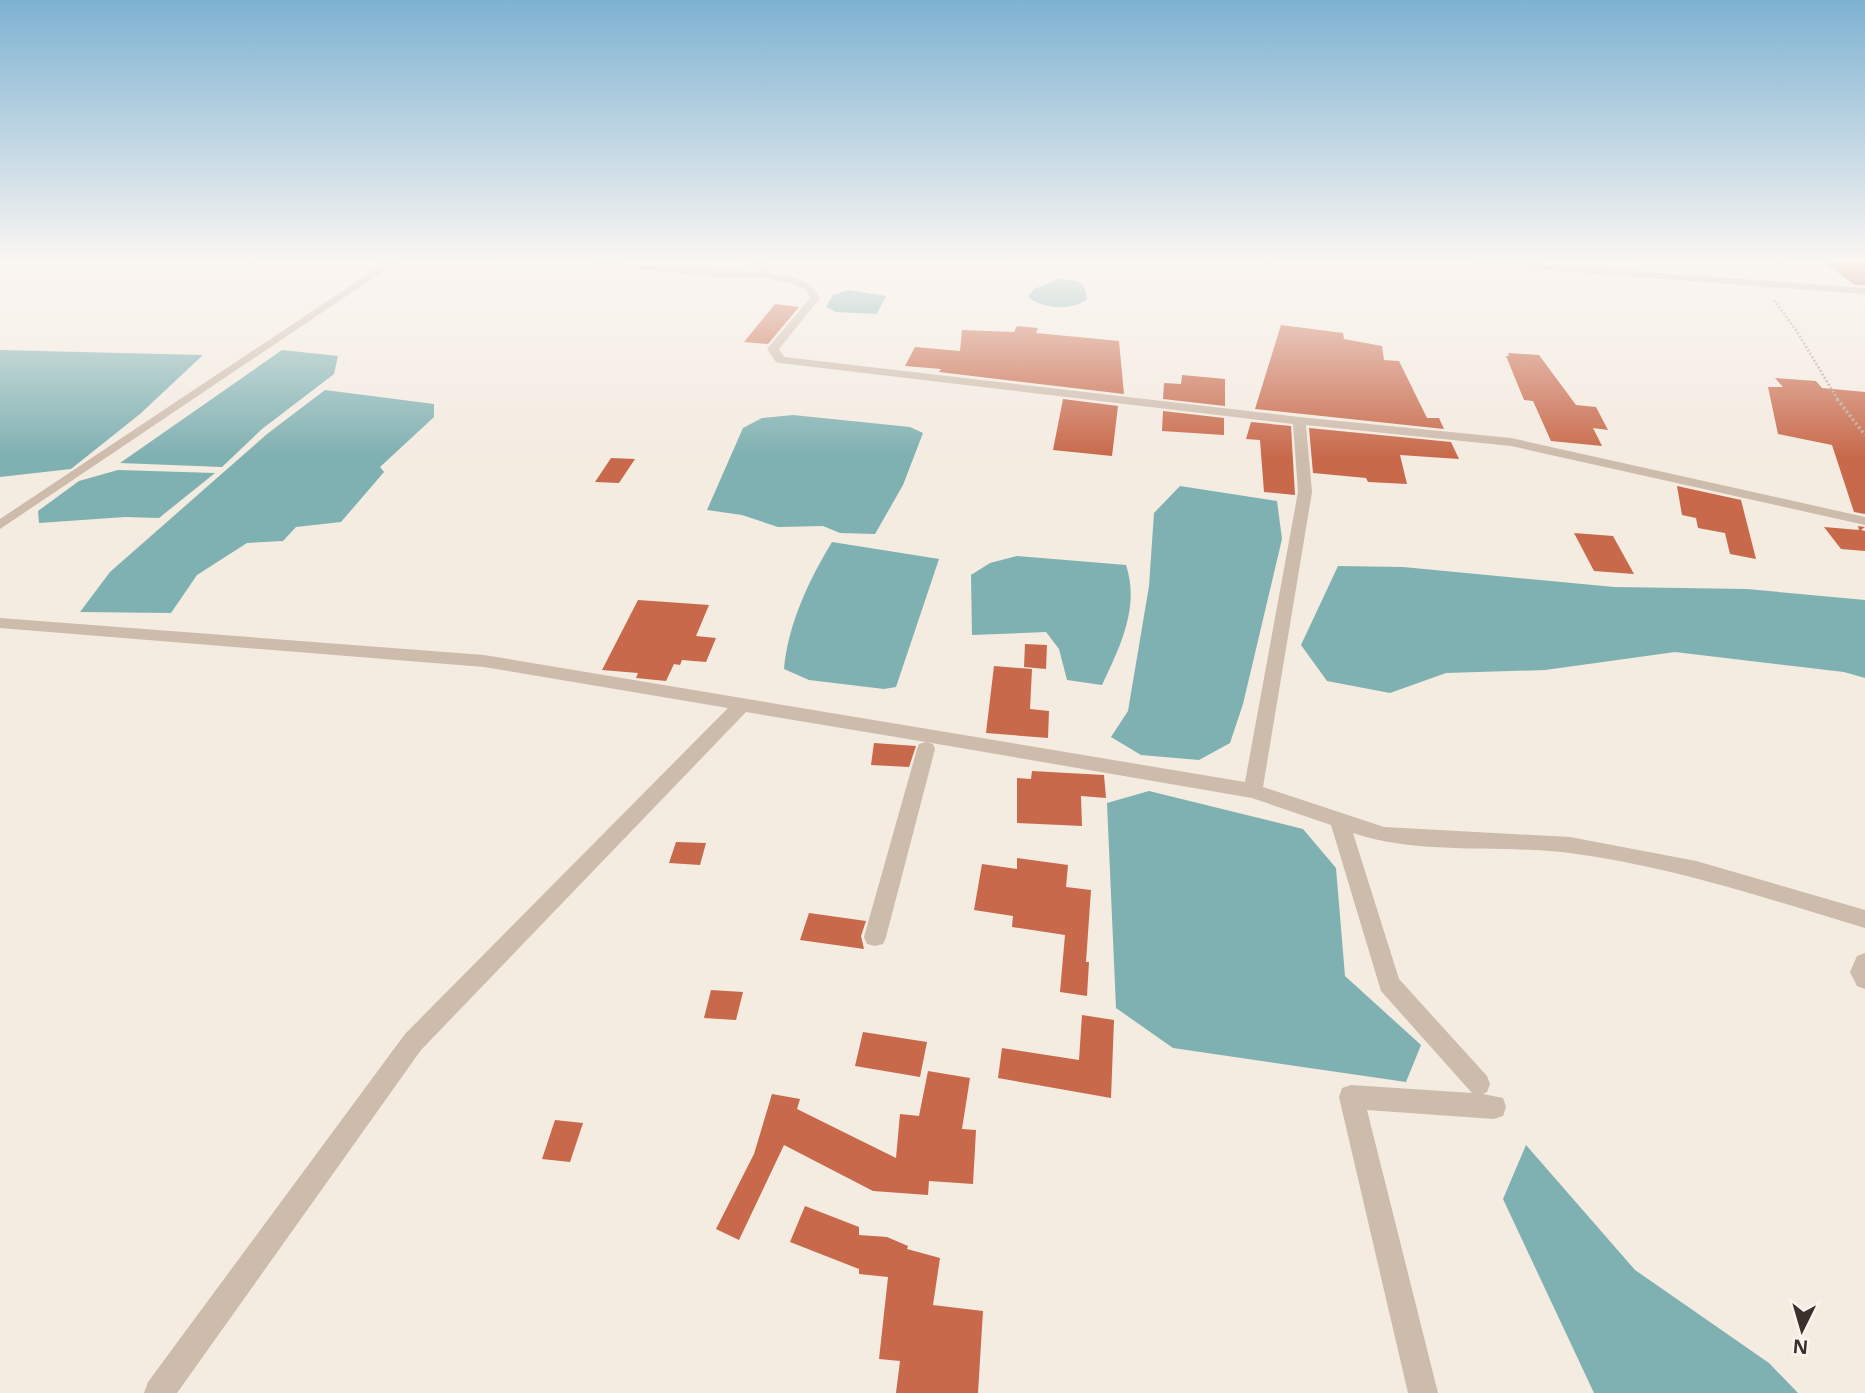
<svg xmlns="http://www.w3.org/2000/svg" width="1865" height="1393" viewBox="0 0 1865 1393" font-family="'Open Sans',sans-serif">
	<rect width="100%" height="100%" fill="#f4ebe1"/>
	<!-- water -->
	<path fill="#7fb0b2" d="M1060 279 1078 281 1085 289 1087 299C1074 311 1042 309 1028 297L1034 289Z
		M848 290 886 296 877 314 836 312 826 307 833 295Z
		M0 350 203 355 140 414 71 469 0 477Z
		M282 350 338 356 334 374 262 429 222 467 120 463Z
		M325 390 434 404V417L380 467 384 472 341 522 296 527 283 541 247 543 197 575 171 613 80 612 110 572 267 434Z
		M793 415 910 427 923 433 903 485 875 534 840 533 823 526 778 527 742 515 707 510 743 428 762 418Z
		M118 470 215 473 159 518 125 517 39 523 38 511 79 481Z
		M1180 486 1277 501 1282 539 1243 704 1230 743 1199 760 1141 755 1111 737 1128 711 1149 586 1154 513Z
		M832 542 939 559 896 687 884 689 809 680 784 669C788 624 809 580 832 542Z
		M1017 556 1126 565C1140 607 1120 647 1102 685L1067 680 1059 649 1046 632 972 635 971 575 990 563Z
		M1338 566 1403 567 1614 587 1747 589 1865 600V678L1844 672 1675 652 1545 670 1446 673 1390 693 1327 681 1301 645Z
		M1149 791 1303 829 1336 868 1345 976 1421 1045 1406 1082 1173 1048 1116 1008 1107 803Z
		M1526 1145 1635 1270 1769 1363 1798 1393H1594L1503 1199Z"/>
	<!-- building -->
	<path fill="#c8694b" d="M1823 262H1865V285H1855Z
		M775 304 799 307 768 344 744 342Z
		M1281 325 1343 333 1344 339 1382 346 1384 360 1399 361 1427 418H1439L1444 429 1255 409Z
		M1017 326 1038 328 1036 333 1119 341 1124 394 939 372 941 369 905 366 915 347 960 351 962 330 1014 332Z
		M1508 353 1539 355 1576 405 1596 407 1608 430 1593 428 1602 446 1551 441 1533 401 1524 400 1506 356H1509Z
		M1182 375 1225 379V406L1163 399 1164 383 1181 384Z
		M1775 378 1816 381 1822 388 1865 392V514L1854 512 1832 445 1778 434 1768 387H1783Z
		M1063 399 1118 406 1112 456 1053 450Z
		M1163 411 1224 418V435L1162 431Z
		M1251 422 1291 426 1295 495 1264 492 1260 440 1246 439Z
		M1309 428 1451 442 1459 459 1400 455 1407 484 1368 482 1366 478 1313 473Z
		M611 458 635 459 619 483 595 482Z
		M1677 486 1741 500 1756 559 1730 554 1725 533 1698 528 1696 518 1682 515Z
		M1858 526 1865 527 1861 530 1865 531V551L1841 549 1824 527 1859 530Z
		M1574 533 1613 536 1634 574 1594 571Z
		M638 600 709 605 696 636 716 638 706 662 682 660 680 665 674 664 666 681 636 678 638 673 602 670Z
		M1025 644 1047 645 1046 669 1024 667Z
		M994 666 1032 669 1030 709 1049 711 1048 738 986 733Z
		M874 743 916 746 909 767 871 765Z
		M1032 771 1104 775 1106 798 1081 796 1082 826 1017 823V778L1031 779Z
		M676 842 706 843 700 865 669 863Z
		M1017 858 1068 865 1066 887 1091 890 1086 962H1089L1087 996 1060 992 1065 935 1012 927 1013 916 974 910 982 864 1017 869Z
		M809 913 866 921 861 936 864 949 800 940Z
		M711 990 743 992 736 1020 704 1018Z
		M1082 1015 1114 1020 1111 1098 998 1078 1002 1048 1079 1060Z
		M863 1032 927 1042 920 1077 855 1066Z
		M928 1071 970 1078 962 1129 976 1130 973 1184 929 1181 928 1195 873 1191 784 1145 739 1240 716 1229 754 1154 772 1094 800 1099 797 1109 896 1158 900 1114 919 1116Z
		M555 1120 583 1123 570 1162 542 1159Z
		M805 1206 859 1227V1235L887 1237 908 1246 907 1249 940 1258 933 1305 983 1311 978 1393H896L900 1361 879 1359 888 1277 859 1274V1269L790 1242Z"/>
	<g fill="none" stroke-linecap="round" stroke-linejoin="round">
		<!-- path-far1 -->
		<path stroke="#b9a596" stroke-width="2.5" stroke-dasharray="2 2" stroke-linecap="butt" d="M1774 300 1796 330 1838 400"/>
		<!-- path -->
		<path stroke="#b9a596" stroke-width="3.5" stroke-dasharray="2.5 2.5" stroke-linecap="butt" d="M1837 399 1865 435"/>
		<!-- minor -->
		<path fill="#cdbbac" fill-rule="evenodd" d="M386 262H397L0 529V519Z
			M593 262 760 272 758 262H768L770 273C790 277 810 278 820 298L779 349 784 357 1299 417 1511 438 1865 517V525L1511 446 1306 425 1312 492 1263 787 1384 827 1570 837 1696 861 1865 910V928C1768 899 1671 866 1570 853 1499 844 1422 856 1353 833L1399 979 1487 1076 1490 1084 1487 1092 1483 1094 1503 1098 1506 1107 1503 1116 1494 1119 1367 1110 1438 1393H1408L1339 1097 1342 1088 1351 1085 1472 1093 1381 991 1331 825 1252 798 926 742 933 744 935 749 886 937 883 944 875 946 867 944 864 937 917 749 919 744 926 742 746 712 421 1050 177 1393H144L148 1382 405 1034 728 708 484 667 0 628V618L484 655 1245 782 1298 492 1293 424 780 363 776 362 767 349 810 298 806 290 790 283 765 278H725L598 265Z
			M1471 262H1514L1865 288V294L1476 265Z
			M1865 953V989L1857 986 1850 972 1857 956Z"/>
	</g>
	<!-- sky -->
	<linearGradient id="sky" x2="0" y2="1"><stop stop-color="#7eb2d2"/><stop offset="0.57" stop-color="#faf6f2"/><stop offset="1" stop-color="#faf6f2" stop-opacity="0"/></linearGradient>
	<rect width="1865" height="457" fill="url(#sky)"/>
	<!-- north arrow -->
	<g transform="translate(1802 1330) rotate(185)" stroke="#fbf5ee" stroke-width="5" paint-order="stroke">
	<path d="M0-5L12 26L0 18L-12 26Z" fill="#3b302b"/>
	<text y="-10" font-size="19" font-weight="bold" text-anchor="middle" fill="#3b302b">N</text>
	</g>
</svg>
